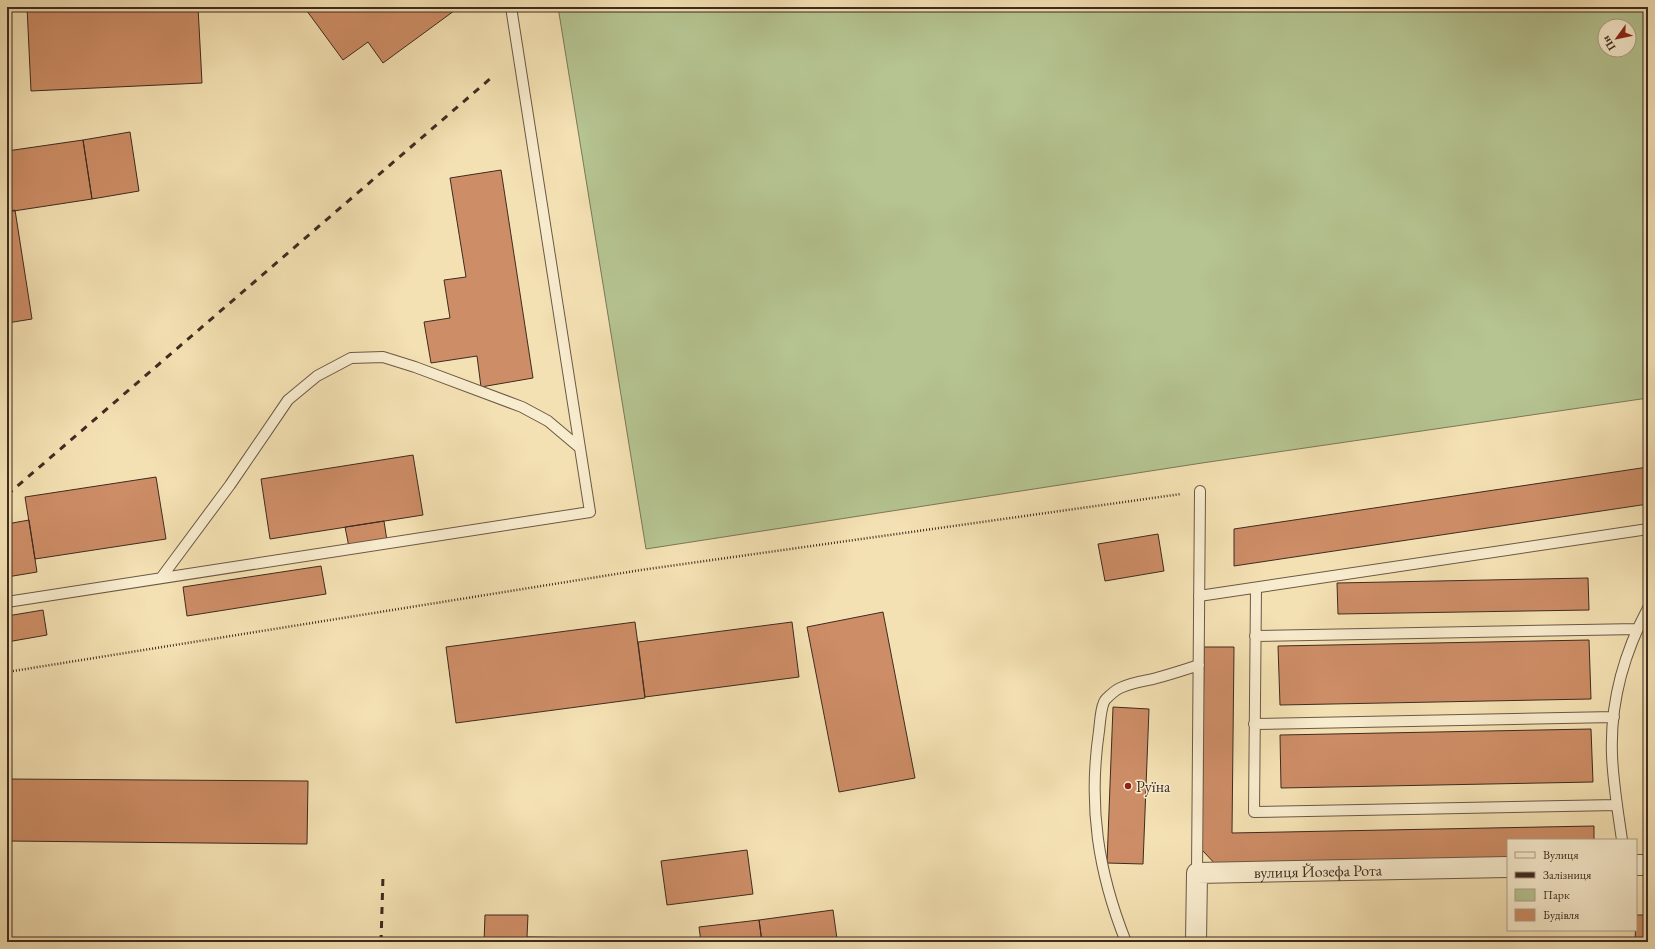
<svg xmlns="http://www.w3.org/2000/svg" width="1655" height="949" viewBox="0 0 1655 949" font-family="'EB Garamond',serif">
	<rect width="100%" height="100%" fill="#f4e1b3"/>
	<filter id="stains"><feTurbulence type="fractalNoise" baseFrequency=".005" numOctaves="4"/><feColorMatrix values="0 0 0 0 .2 0 0 0 0 .09 0 0 0 0 .02 0 0 0 .5 -.17"/></filter>
	<radialGradient id="worn" r=".72"><stop offset=".6" stop-color="#630" stop-opacity="0"/><stop offset="1" stop-color="#630" stop-opacity=".3"/></radialGradient>
	<!-- green -->
	<path fill="#b5c491" stroke="#7a7858" fill-rule="evenodd" d="M558 7H1648V398L1202 463 646 549ZM1605 26H1629V50H1605Z"/>
	<!-- building -->
	<path fill="#cd8d66" stroke="#3e2b20" d="M27 7H198L202 83 31 91Z
		M304 7H458V8L383 63 368 42 343 60Z
		M130 132 139 191 92 199 83 140Z
		M83 140 92 199 7 212V151Z
		M501 170 533 378 481 387 477 356 431 363 424 322 450 318 444 280 466 277 450 178Z
		M15 210 32 319 7 323V212Z
		M413 455 423 515 270 539 261 479Z
		M1648 467V504L1234 566V529Z
		M156 477 166 539 35 559 25 497Z
		M29 520 37 572 7 577V524Z
		M384 521 387 541 349 547 345 527Z
		M1158 534 1164 571 1105 581 1098 544Z
		M321 566 326 594 187 616 183 587Z
		M1588 578 1589 610 1338 614 1337 583Z
		M43 610 47 635 7 642V616Z
		M883 612 915 778 839 792 807 627Z
		M635 622 645 698 456 723 446 647Z
		M792 622 799 677 645 697 638 642Z
		M1589 640 1591 699 1280 705 1278 646Z
		M1204 647H1234L1232 833 1594 826V840H1508V862L1219 868 1202 850Z
		M1113 707 1149 709 1143 864 1107 863Z
		M1591 729 1593 782 1281 788 1280 735Z
		M7 779 308 781 307 844 7 841Z
		M747 850 753 894 667 905 661 861Z
		M833 910 837 939 848 938V942H762L759 920Z
		M485 915H528L527 937 598 938V942H484Z
		M1636 915H1648V942H1635Z
		M759 920 762 942H701L699 927Z"/>
	<g fill="none" stroke-linecap="round" stroke-linejoin="round">
		<defs>
			<path id="service" d="M161 578 230 485 288 400 317 376 351 358 383 357 415 367 522 407 548 421 580 448
				M1256 588 1254 812 1617 805
				M1199 596 1648 529
				M7 602 590 512 511 7
				M1255 636 1638 629
				M1254 724 1614 717
				M1622 840C1618 812 1613 783 1612 755 1610 704 1624 653 1648 608
				M1197 873 1200 491
				M1126 942C1098 872 1088 806 1099 731 1100 723 1101 704 1106 699 1110 695 1116 690 1120 688 1130 683 1142 681 1153 679 1168 675 1184 670 1199 665"/>
			<g id="minor">
				<path d="M1636 865H1648"/>
				<path id="s1" d="M1196 942 1197 873 1508 867"/>
			</g>
		</defs>
		<!-- service casing -->
		<use href="#service" stroke="#6c5845" stroke-width="12"/>
		<!-- minor casing -->
		<use href="#minor" stroke="#6c5845" stroke-width="22"/>
		<!-- path -->
		<path stroke="#3e2b20" stroke-width="2.5" stroke-dasharray="1 2" stroke-linecap="butt" d="M7 672 641 570 1181 494"/>
		<!-- service -->
		<use href="#service" stroke="#f8ecce" stroke-width="10"/>
		<!-- minor -->
		<use href="#minor" stroke="#f8ecce" stroke-width="20"/>
		<!-- rail -->
		<path stroke="#3e2b20" stroke-width="3" stroke-dasharray="7 7" stroke-linecap="butt" d="M7 495 491 78
			M381 942 383 876"/>
	</g>
	<!-- markers -->
	<circle fill="#8f2418" stroke="#f8ecce" stroke-width="1.5" cx="1128" cy="786" r="4"/>
	<g text-anchor="middle" dominant-baseline="central" stroke-width="3" stroke-linejoin="round" paint-order="stroke">
		<!-- poi labels -->
		<g font-size="16" fill="#3e2b20" stroke="#f8ecce" text-anchor="start">
			<text x="1136" y="786">Руїна</text>
		</g>
		<!-- street labels -->
		<g font-size="16" fill="#3e2b20" stroke="#f8ecce">
			<text stroke="none"><textPath href="#s1" startOffset="190">вулиця Йозефа Рота</textPath></text>
		</g>
	</g>
	<!-- margin -->
	<rect width="1655" height="949" fill="none" stroke="#f4e1b3" stroke-width="24"/>
	<rect x="8" y="8" width="1639" height="933" fill="none" stroke="#3e2b20" stroke-width="2"/>
	<rect x="12" y="12" width="1631" height="925" fill="none" stroke="#3e2b20"/>
	<!-- legend -->
	<rect x="1507" y="839" width="130" height="92" fill="#f8ecce" stroke="#ae9f88"/>
	<rect x="1515" y="852" width="20" height="6" fill="#f8ecce" stroke="#ae9f88"/>
	<text x="1543" y="859" font-size="12" fill="#3e2b20">Вулиця</text>
	<rect x="1515" y="872" width="20" height="6" fill="#3e2b20" stroke="#ae9f88"/>
	<text x="1543" y="879" font-size="12" fill="#3e2b20">Залізниця</text>
	<rect x="1515" y="889" width="20" height="12" fill="#b5c491" stroke="#ae9f88"/>
	<text x="1543" y="899" font-size="12" fill="#3e2b20">Парк</text>
	<rect x="1515" y="909" width="20" height="12" fill="#cd8d66" stroke="#ae9f88"/>
	<text x="1543" y="919" font-size="12" fill="#3e2b20">Будівля</text>
	<!-- north arrow -->
	<g transform="translate(1617 38) rotate(237)"><circle r="19" fill="#f8ecce" stroke="#ae9f88"/>
	<path d="M0-3L7 15L0 10L-7 15Z" fill="#8f2418"/>
	<text y="-6" font-size="11" font-weight="bold" text-anchor="middle" fill="#3e2b20">Пн</text>
	</g>
	<rect width="100%" height="100%" filter="url(#stains)"/>
	<rect width="100%" height="100%" fill="url(#worn)"/>
</svg>
